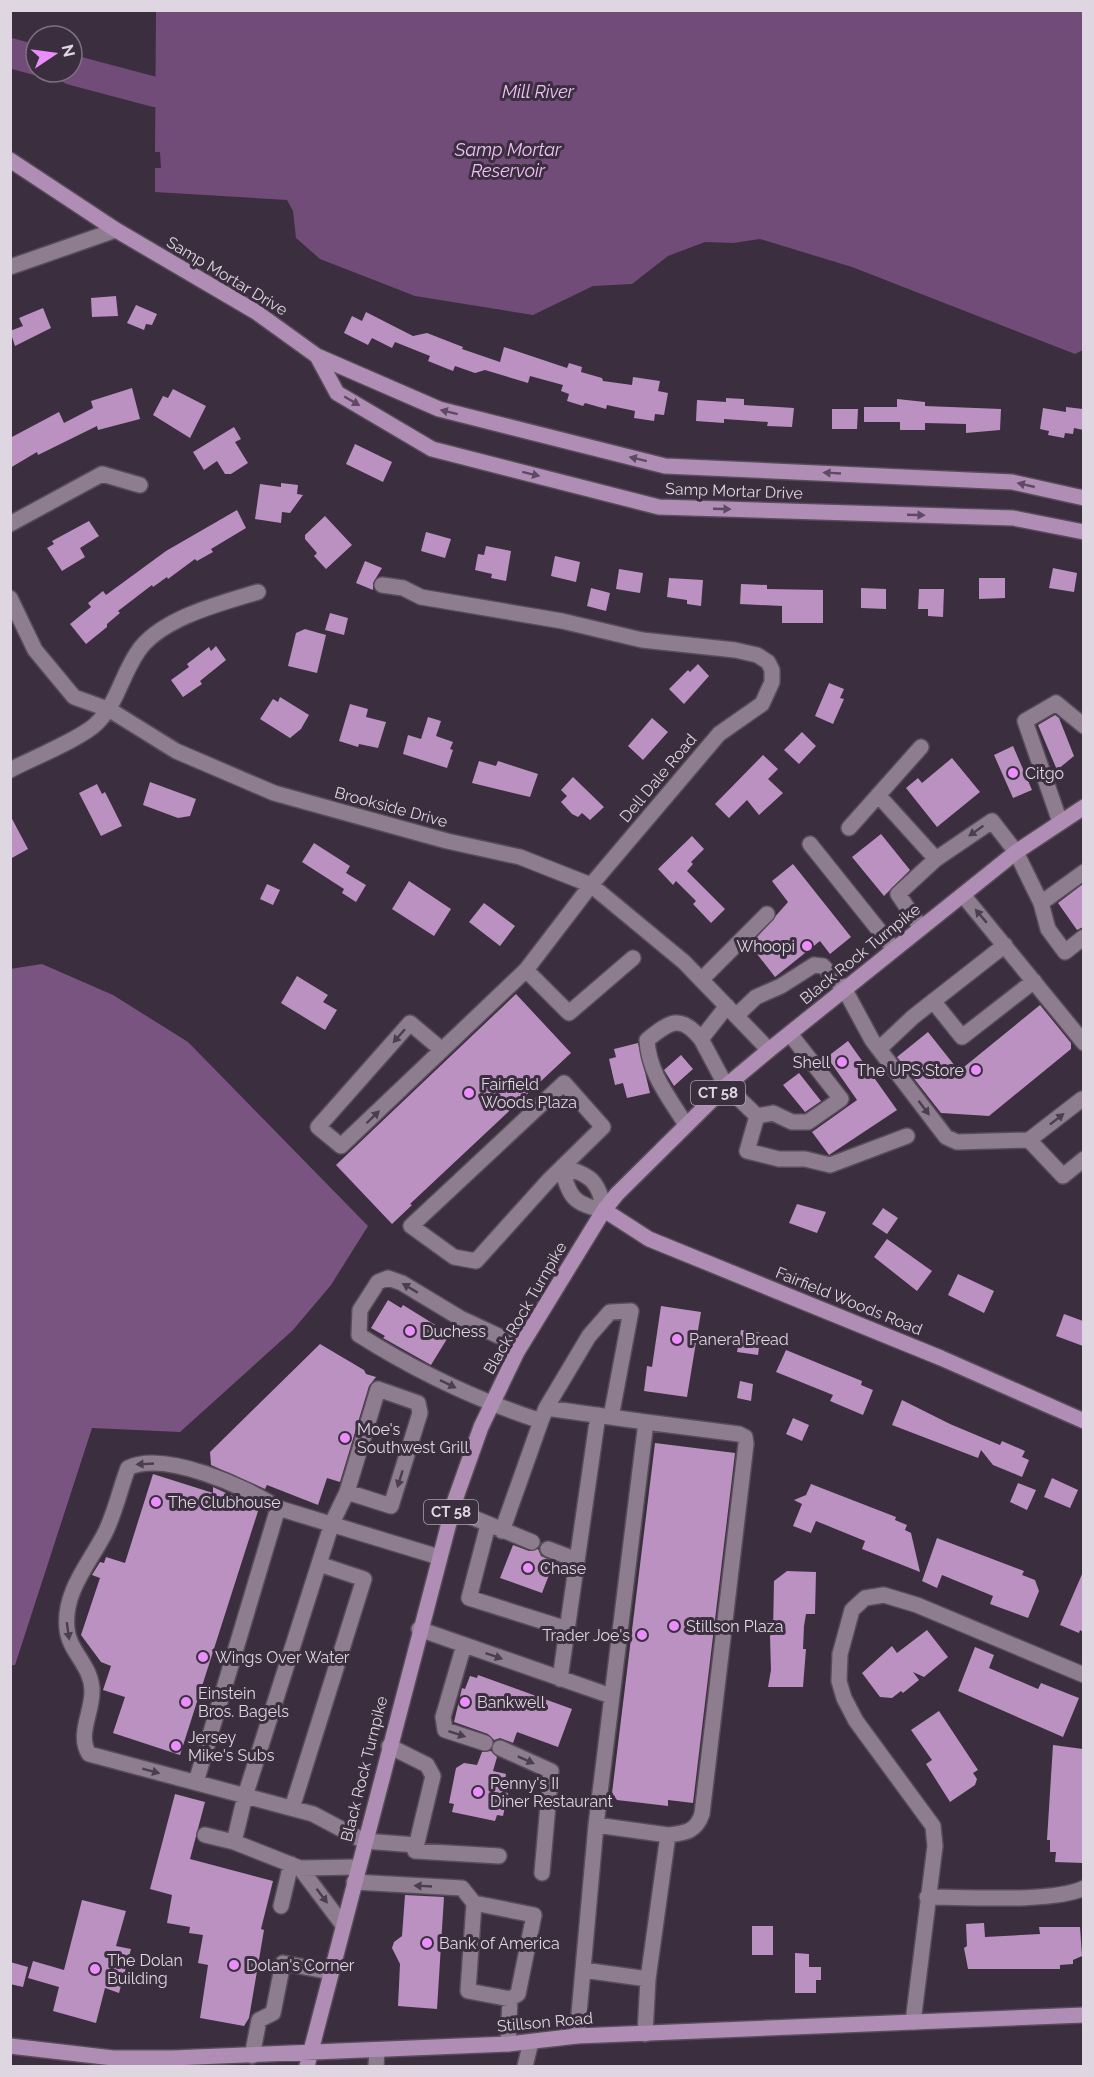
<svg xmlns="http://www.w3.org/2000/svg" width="1094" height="2077" viewBox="0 0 1094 2077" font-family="Raleway,sans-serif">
	<rect width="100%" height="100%" fill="#3b2e3e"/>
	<!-- forest -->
	<path fill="#7a5480" d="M42 964 113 995 188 1042 368 1226 331 1285 293 1330 180 1432 92 1428 15 1665H11L10 969Z"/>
	<!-- water -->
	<path fill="#724c78" d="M156 11H1083V350L1075 354 852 267 760 239 733 243 705 242 668 256 632 284 593 286 533 315 415 296 320 259 296 238 293 211 287 200 155 192V168H161L160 152H155Z"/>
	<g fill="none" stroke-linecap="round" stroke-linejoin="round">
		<!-- river -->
		<path stroke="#724c78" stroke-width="30" d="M10 53 36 60
			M72 70 155 92"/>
	</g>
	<!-- building -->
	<path fill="#ba91c1" d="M116 296 118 316 92 317 91 298Z
		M136 305 157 314 152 325 146 324 144 330 127 323Z
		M43 308 51 328 15 346 10 331 23 326 19 318Z
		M366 312 413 336 427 333 463 347 462 349 500 362 504 347 567 368 569 363 582 367 581 372 602 378 603 381 632 385 633 377 660 381 658 391 668 393 664 415 655 414 654 421 634 418 635 411 607 405 606 409 585 403 583 406 567 401 569 394 561 391 563 385 530 376 528 383 485 370 475 373 455 366 453 371 428 361 430 356 395 342 392 348 372 338 368 345 344 333 352 316 362 321Z
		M132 388 140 419 98 430 97 426 38 455 37 452 10 468V438L59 412 64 423 93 408 91 401Z
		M173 389 206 406 190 438 153 415 163 396 168 398Z
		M726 398 744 399V405L794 408 792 427 767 426 768 422 724 419V423L696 421 697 400 726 402Z
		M897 399 925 402V406L1001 409 1000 430 966 433V424L925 423V430H900V422H864V407H897Z
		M1066 407 1083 409V430L1074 428 1073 434 1065 433 1064 438 1048 435 1049 431 1040 429 1043 408 1066 412Z
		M832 409H858L857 429H832Z
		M234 427 241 439 235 442 248 463 231 474H225L217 461 204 470 193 452Z
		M355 444 392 462 383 482 346 464Z
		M281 483 298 485 297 494 303 495 290 513 282 512 281 523 255 519 260 484 281 487Z
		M237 510 246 528 211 549 213 552 197 561 195 559 168 579 167 577 153 587 152 585 118 611 120 613 107 624V627L86 644 70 624 91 607 88 603 103 591 106 595 166 551Z
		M325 516 352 545 326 569 314 556 317 553 305 539V535Z
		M89 521 99 536 80 548 85 557 62 571 47 548 54 544 52 541Z
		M426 532 451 539 445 558 421 551Z
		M486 546 511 551 506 581 491 578 492 574 475 570 478 554 484 555Z
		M555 556 580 562 576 582 551 576Z
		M365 561 382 568 373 583V590L356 583Z
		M1053 568 1077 573 1074 592 1049 588Z
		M619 569 643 573 640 593 616 589Z
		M669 578 703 580 701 606 687 604V600L667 597Z
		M979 578H1005V598L979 599Z
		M741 584 767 585V589L823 590V623H782V606L740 604Z
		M591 588 610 593 606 611 587 606Z
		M861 588 886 589V609L861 608Z
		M919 589H944L943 617 928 616V609H918Z
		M330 613 348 618 344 635 325 630Z
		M305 629 326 635 317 673 288 666 296 633Z
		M216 646 226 660 200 681 202 684 183 697 171 680 189 667 187 664 209 647 211 651Z
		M698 664 709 676 684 704 669 689 688 670 690 672Z
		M829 683 844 689 840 698 844 699 833 724 815 716Z
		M280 697 309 715 301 729 290 738 260 719 273 699 278 702Z
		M350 704 368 709 366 717 386 722 378 748 359 744 358 747 339 741Z
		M1055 715 1059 718 1074 756 1057 770 1038 725Z
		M428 717 441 721 436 736 453 742 450 749 453 750 447 768 403 754 408 735 421 739Z
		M652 718 668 732 643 760 628 746Z
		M802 732 816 746 799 764 784 750Z
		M1013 746 1032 790 1013 798 994 755Z
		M763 755 778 769 768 779 783 793 759 815 747 800 729 818 715 804Z
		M952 758 980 792 937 827 906 788 918 778 922 783Z
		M479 761 496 766 498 761 538 774 530 797 472 783Z
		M573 777 604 807 590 820 582 813 578 817 572 814 561 802 567 796 561 790Z
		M150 782 196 799 190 816 178 818 143 805Z
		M97 784 102 794 105 792 122 826 101 836 79 793Z
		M10 815 28 849 10 859Z
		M881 834 910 870 884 896 852 857Z
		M692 836 704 849 691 862 693 864 687 871 725 909 711 923 693 904 696 901 676 881 673 885 658 869Z
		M314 843 350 866 346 873 366 885 356 902 342 893 344 889 302 862Z
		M793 864 851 937 830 954 820 941 775 977 750 945 788 902 772 881Z
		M409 881 451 909 434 936 392 909Z
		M267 884 280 890 273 905 260 899Z
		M1083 884V927L1077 930 1058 903Z
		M484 903 515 926 500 946 469 922Z
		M297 976 328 995 323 1002 337 1010 325 1030 281 1003Z
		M516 994 571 1053 410 1204 412 1205 392 1224 336 1165Z
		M1040 1005 1071 1043V1049L989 1116 941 1113 897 1057 928 1032 959 1071Z
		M848 1041 897 1110 829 1155 812 1132 857 1100 827 1057Z
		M638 1043 650 1093 627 1098 623 1083 615 1085 609 1059 616 1057 614 1049Z
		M681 1055 693 1069 674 1086 664 1070Z
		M799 1073 821 1101 805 1112 783 1085Z
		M797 1204 826 1212 817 1233 789 1223Z
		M883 1208 898 1218 887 1234 872 1224Z
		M887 1239 932 1271 917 1291 874 1257Z
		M958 1274 994 1291 984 1313 948 1295Z
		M388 1300 401 1308 403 1305 450 1334 431 1365 383 1338 385 1336 371 1328Z
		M661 1306 701 1312 687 1397 644 1391 647 1366 652 1367Z
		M1064 1314 1083 1321V1346L1056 1336Z
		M741 1330 761 1333 758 1355 737 1352Z
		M320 1344 364 1370 366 1374 376 1377 369 1386 340 1482 327 1478 318 1505 267 1485 265 1489 211 1465 210 1452Z
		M786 1350 862 1381 861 1385 873 1390 863 1415 830 1401 833 1395 776 1372Z
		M740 1381 753 1384 751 1401 737 1398Z
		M902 1400 950 1424 1000 1445 1002 1441 1025 1451 1022 1457 1029 1460 1022 1477 993 1465 981 1450 978 1458 892 1425Z
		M793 1418 809 1425 802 1441 786 1434Z
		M655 1443 735 1453 693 1803 668 1800V1806L617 1800 612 1793Z
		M153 1474 213 1493V1487L259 1508 180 1755 113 1733 125 1697 103 1690 111 1666 101 1662 81 1635 100 1578 92 1575 100 1562 104 1563 106 1557 125 1563Z
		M1052 1478 1078 1490 1070 1508 1044 1497Z
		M1018 1483 1036 1490 1027 1510 1010 1502Z
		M811 1484 896 1517 895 1520 907 1525 905 1530 911 1533 920 1572 862 1549 865 1541 816 1521 811 1533 793 1526 802 1504 794 1500 806 1495Z
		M937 1538 1024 1571 1022 1575 1035 1580 1039 1591 1028 1618 990 1604 993 1596 942 1575 937 1588 922 1581Z
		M513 1545 529 1551 538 1549 541 1556 554 1562 542 1593 500 1578Z
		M787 1571 816 1572 815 1614H806L804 1626 803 1649H806L803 1687H768L771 1670 770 1636 773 1632 774 1581Z
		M1083 1572V1632L1080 1630 1079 1633 1060 1625Z
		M927 1630 948 1657 924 1677 913 1672 919 1680 903 1693 901 1691 892 1698 880 1697 862 1673 892 1646 897 1653Z
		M975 1647 994 1655 989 1668 1038 1689 1041 1683 1079 1698 1063 1737 958 1691Z
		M478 1675 572 1709 558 1747 517 1732 513 1743 500 1738 494 1740 488 1734 454 1722 462 1688 465 1689 470 1676 477 1678Z
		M939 1711 978 1770 973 1773 977 1779 975 1785 950 1802 926 1764 932 1760 911 1730Z
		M1053 1745 1083 1749V1863L1055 1862 1056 1852H1050V1840H1047Z
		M491 1751 497 1757 493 1771 506 1774 503 1792 508 1793 503 1816 497 1815 495 1821 452 1812 454 1804 449 1803 456 1768 464 1763 477 1765 482 1752Z
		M175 1794 205 1802 190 1859 273 1881 261 1929 264 1930 249 2018 244 2026 200 2018 208 1965 198 1963 203 1935 189 1933 190 1927 167 1923 172 1895 150 1889Z
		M405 1895 444 1897 437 2009 398 2006 400 1964 392 1948 394 1942 402 1936Z
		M82 1900 126 1911 116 1946 131 1949 119 1993 105 1988 96 2023 53 2011 59 1987 28 1978 33 1961 64 1970Z
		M984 1923 985 1937 1040 1934 1039 1927H1080L1082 1956 1073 1960V1964L1060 1965V1969H968L964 1948 967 1946 966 1924Z
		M752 1926H773V1955H752Z
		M795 1953 809 1954V1967H821V1980H816V1993H795Z
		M10 1962 28 1967 23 1987 10 1984Z"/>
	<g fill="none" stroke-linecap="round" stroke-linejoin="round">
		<defs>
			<path id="minor" d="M10 267 116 230
				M10 524 102 474 140 485
				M382 585 403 588 421 597 562 621 642 640 735 650 757 655 768 662 772 670V682L762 704 719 734 591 885 526 970 341 1146 318 1127 410 1023 442 1050
				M10 598 35 650 74 697 110 710 176 751 274 793 447 841 520 857 591 885 684 962 769 1050
				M10 770C31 759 82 738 96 724 117 704 121 677 137 653 158 619 221 603 258 592
				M878 795 936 859
				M1060 822 1025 721 1056 703 1084 726
				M849 828 921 747
				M810 844 894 949
				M963 895 1084 1043
				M1041 903 1084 872
				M921 928 898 894 936 859 992 821 1016 852 1041 903 1048 929 1065 952 1084 937
				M526 970 569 1013 633 958
				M701 980 767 914
				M933 1001 962 1037 1034 981
				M727 1006 701 1039 726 1086 757 1116 747 1151 779 1159H805L830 1165 907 1136
				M736 1016 756 997 781 986 814 965 823 966 845 990 872 1040 946 1137 957 1142 1029 1140 1063 1176 1084 1159
				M879 1049 913 1017 1005 945
				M564 1083 603 1127 549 1180 476 1261 454 1257 411 1226Z
				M757 1116 773 1113 792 1122H808L841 1099 790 1034
				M686 1125C669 1097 649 1074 647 1040 670 1021 681 1014 701 1039
				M1029 1140 1082 1099 1084 1101
				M562 1167C590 1174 599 1181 604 1210 574 1205 568 1196 562 1167Z
				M520 1346 460 1318 402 1283 388 1278 378 1282 360 1310 359 1335C416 1371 476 1400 541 1421L546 1408 646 1422 596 1825 577 2036
				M546 1408 589 1336 610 1312 631 1311 611 1417
				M646 1422 739 1434 745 1437 746 1444 702 1814C696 1832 685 1833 668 1835
				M278 1508C247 1487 164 1450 128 1468 120 1489 115 1513 105 1533 89 1564 63 1592 67 1629 69 1652 93 1667 92 1692 92 1713 77 1735 89 1754L313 1814 364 1841 416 1845
				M452 1509 532 1542
				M488 1525 469 1598 567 1629
				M502 1531 541 1421
				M548 1549 577 1560
				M419 1629 611 1696
				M464 1645 443 1717 445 1730 485 1743
				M560 1679 598 1415
				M389 1746 427 1765 433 1776 415 1851 499 1856
				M500 1748 551 1771 542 1873
				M196 1782 278 1508 439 1557
				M292 1808 364 1579 319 1564
				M205 1835 234 1842 300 1868 358 1867
				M234 1842 245 1796 332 1523 347 1492 378 1389 418 1403 420 1413 391 1506 347 1492
				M300 1868 343 1925
				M354 1882 462 1888 474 1903
				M927 1897C964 1897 1053 1903 1084 1888
				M281 1906 291 1864
				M583 1970 648 1979 668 1835 596 1825
				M913 2022 935 1846 933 1826 856 1721 844 1698 839 1681 840 1654 852 1610 865 1598 884 1595 917 1605 1084 1675
				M645 2034 648 1979
				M508 2044 510 1999 518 1994 534 1915 474 1903 468 1991 510 1999
				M252 2056 259 2020 273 2013 283 1963 331 1972
				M376 2066 377 2051
				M525 2066 531 2042"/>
			<path id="major" d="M10 160 116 230 256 312 317 356 439 409 665 466 1012 482 1084 498
				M317 356 337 393 432 449 659 507 1013 518 1084 532
				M604 1210 649 1239 941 1358 1084 1421
				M10 2046 113 2058H172L508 2044 577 2036 1084 2015
				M307 2066 455 1500 481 1427 517 1352 604 1210 617 1194 726 1086 769 1050 1016 852 1084 807"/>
		</defs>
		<!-- minor casing -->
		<use href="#minor" stroke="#574c59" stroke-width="18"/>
		<!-- major casing -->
		<use href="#major" stroke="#574c59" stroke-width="18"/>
		<!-- minor -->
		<use href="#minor" stroke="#8d7d8f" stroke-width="15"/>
		<!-- major -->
		<use href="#major" stroke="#b08db5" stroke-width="15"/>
	</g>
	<!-- one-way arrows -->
	<defs><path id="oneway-solid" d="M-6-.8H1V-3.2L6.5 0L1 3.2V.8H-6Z" transform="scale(1.5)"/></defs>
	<g fill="#5e4a62">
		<use href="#oneway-solid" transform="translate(352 401) rotate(30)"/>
		<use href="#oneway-solid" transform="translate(449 412) rotate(-166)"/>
		<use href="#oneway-solid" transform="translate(638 459) rotate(-166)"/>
		<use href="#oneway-solid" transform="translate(832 473) rotate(-177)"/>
		<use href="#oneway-solid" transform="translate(531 474) rotate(14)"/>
		<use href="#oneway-solid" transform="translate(1026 485) rotate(-167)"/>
		<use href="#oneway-solid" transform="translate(722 509) rotate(2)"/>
		<use href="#oneway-solid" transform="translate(916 515) rotate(2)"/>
	</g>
	<g fill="#4b3e4e">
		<use href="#oneway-solid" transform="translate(976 831) rotate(145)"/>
		<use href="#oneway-solid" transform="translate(981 916) rotate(-130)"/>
		<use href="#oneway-solid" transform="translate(399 1036) rotate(131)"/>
		<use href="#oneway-solid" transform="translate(924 1108) rotate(53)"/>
		<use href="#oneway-solid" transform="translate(373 1117) rotate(-44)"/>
		<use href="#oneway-solid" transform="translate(1057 1119) rotate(-38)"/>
		<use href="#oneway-solid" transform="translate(410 1288) rotate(-149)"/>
		<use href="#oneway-solid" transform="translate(448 1384) rotate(26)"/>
		<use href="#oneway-solid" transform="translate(145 1464) rotate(177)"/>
		<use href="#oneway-solid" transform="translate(400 1479) rotate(107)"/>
		<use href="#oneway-solid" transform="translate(68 1631) rotate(82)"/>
		<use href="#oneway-solid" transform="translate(494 1656) rotate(19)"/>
		<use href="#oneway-solid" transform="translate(457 1734) rotate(18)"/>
		<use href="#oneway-solid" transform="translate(526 1760) rotate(24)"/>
		<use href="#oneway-solid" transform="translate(151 1771) rotate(15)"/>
		<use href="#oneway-solid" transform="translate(423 1886) rotate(-177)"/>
		<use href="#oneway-solid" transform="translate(322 1896) rotate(53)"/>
	</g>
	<!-- markers -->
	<g fill="#eb8dfb" stroke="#3b2e3e" stroke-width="2">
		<circle cx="1013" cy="773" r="6"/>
		<circle cx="807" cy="946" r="6"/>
		<circle cx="842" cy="1062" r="6"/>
		<circle cx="976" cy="1070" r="6"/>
		<circle cx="469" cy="1093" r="6"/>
		<circle cx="410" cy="1331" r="6"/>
		<circle cx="677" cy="1339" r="6"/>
		<circle cx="345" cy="1438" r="6"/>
		<circle cx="156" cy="1502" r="6"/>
		<circle cx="528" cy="1568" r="6"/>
		<circle cx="674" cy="1626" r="6"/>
		<circle cx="642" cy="1635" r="6"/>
		<circle cx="203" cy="1657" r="6"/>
		<circle cx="186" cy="1702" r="6"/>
		<circle cx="465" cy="1702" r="6"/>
		<circle cx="176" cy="1746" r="6"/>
		<circle cx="478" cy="1792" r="6"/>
		<circle cx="427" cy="1943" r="6"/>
		<circle cx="234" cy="1965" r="6"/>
		<circle cx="95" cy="1969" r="6"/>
	</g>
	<g text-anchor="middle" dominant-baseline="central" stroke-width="6" stroke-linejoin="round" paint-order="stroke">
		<!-- shield labels -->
		<g fill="#3b2e3e" stroke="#ada4af" stroke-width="1.5">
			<rect x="691" y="1081" width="54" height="24" rx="4.5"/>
			<rect x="424" y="1500" width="54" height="24" rx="4.5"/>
		</g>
		<g font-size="15" font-weight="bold" fill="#ded6e0">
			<text x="718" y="1093">CT 58</text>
			<text x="451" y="1512">CT 58</text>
		</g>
		<!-- street labels -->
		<g font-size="16" fill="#ded6e0" stroke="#3b2e3e">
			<text transform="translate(227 276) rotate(31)">Samp Mortar Drive</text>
			<text transform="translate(734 491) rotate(2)">Samp Mortar Drive</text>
			<text transform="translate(658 778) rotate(-50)">Dell Dale Road</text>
			<text transform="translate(391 807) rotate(15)">Brookside Drive</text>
			<text transform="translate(860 954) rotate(-39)">Black Rock Turnpike</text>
			<text transform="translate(849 1301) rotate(22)">Fairfield Woods Road</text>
			<text transform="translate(525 1308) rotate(-60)">Black Rock Turnpike</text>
			<text transform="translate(364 1769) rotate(-76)">Black Rock Turnpike</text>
			<text transform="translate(545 2022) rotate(-5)">Stillson Road</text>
		</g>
		<!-- poi labels -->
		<g font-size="16" fill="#ded6e0" stroke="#3b2e3e" text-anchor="start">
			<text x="1025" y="773">Citgo</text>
			<text x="795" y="946" text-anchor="end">Whoopi</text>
			<text x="830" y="1062" text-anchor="end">Shell</text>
			<text x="964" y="1070" text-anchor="end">The UPS Store</text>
			<text x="481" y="1084">Fairfield<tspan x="481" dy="18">Woods Plaza</tspan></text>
			<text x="422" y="1331">Duchess</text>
			<text x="689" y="1339">Panera Bread</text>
			<text x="357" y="1429">Moe's<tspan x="357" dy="18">Southwest Grill</tspan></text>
			<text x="168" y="1502">The Clubhouse</text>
			<text x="540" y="1568">Chase</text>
			<text x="686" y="1626">Stillson Plaza</text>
			<text x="630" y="1635" text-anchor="end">Trader Joe's</text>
			<text x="215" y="1657">Wings Over Water</text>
			<text x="198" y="1693">Einstein<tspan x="198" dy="18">Bros. Bagels</tspan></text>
			<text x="477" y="1702">Bankwell</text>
			<text x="188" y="1737">Jersey<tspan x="188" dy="18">Mike's Subs</tspan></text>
			<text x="490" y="1783">Penny's II<tspan x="490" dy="18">Diner Restaurant</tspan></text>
			<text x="439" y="1943">Bank of America</text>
			<text x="107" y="1960">The Dolan<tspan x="107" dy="18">Building</tspan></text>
			<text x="246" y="1965">Dolan's Corner</text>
		</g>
		<!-- water labels -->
		<g font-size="18" font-style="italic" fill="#f0c1f8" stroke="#3b2e3e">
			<text x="538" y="91">Mill River</text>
			<text x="508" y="149">Samp Mortar<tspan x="508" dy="21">Reservoir</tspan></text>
		</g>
	</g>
	<!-- border -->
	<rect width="1094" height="2077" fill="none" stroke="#ded6e0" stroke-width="24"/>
	<!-- north arrow -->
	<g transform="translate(54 54) rotate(77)"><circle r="28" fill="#3b2e3e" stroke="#7c717f" stroke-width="1.5"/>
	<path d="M0-4.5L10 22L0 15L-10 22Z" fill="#eb8dfb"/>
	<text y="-9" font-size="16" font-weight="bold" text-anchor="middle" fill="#ded6e0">N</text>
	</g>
</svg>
